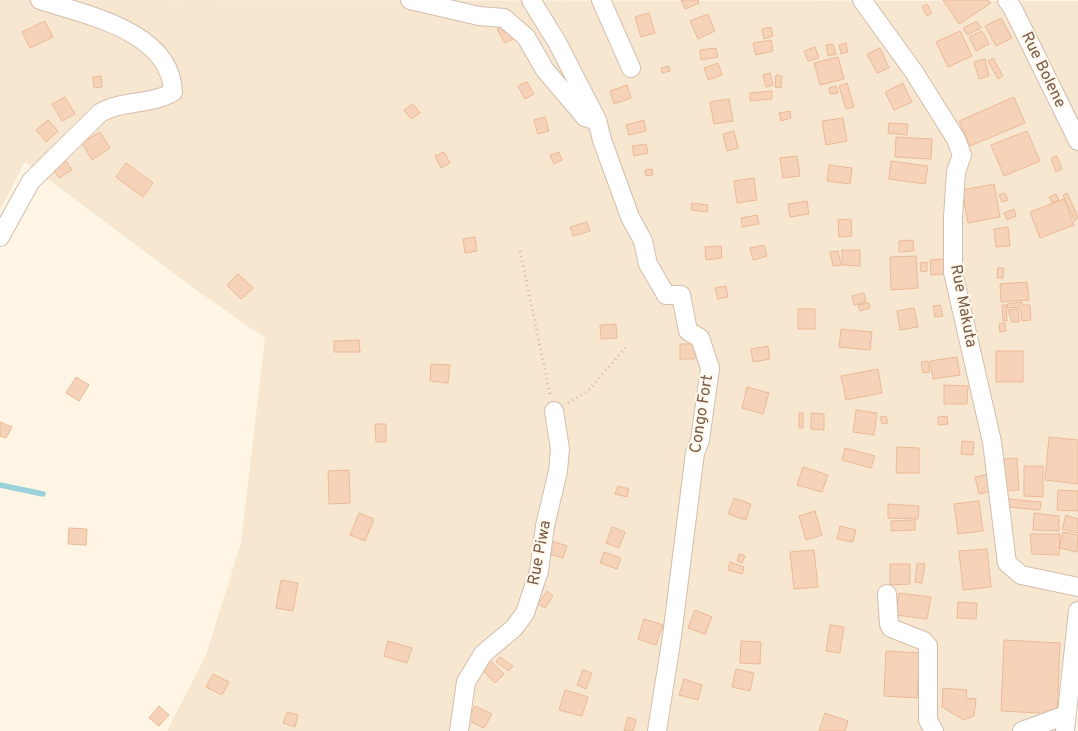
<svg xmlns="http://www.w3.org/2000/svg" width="1078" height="731" viewBox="0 0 1078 731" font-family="Overpass,sans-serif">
	<rect width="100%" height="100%" fill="#fef5e4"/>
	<!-- residential -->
	<path fill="#f7e7d1" d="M0 0 1078 1V662L1060 731H167L206 655 241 543 265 338 192 287 25 162 0 210Z"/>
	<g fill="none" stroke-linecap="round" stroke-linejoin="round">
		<!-- stream -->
		<path stroke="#9bd1dd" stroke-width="5.5" d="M0 485 43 494"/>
	</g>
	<!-- building -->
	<path fill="#f6d3b8" stroke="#ebb997" d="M681 0H698L699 3 685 9Z
		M943 0H988L991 3 959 24Z
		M927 4 932 13 927 16 922 7Z
		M649 13 655 33 641 37 635 17Z
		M708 14 715 31 698 39 690 21Z
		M1001 18 1012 38 996 46 985 26Z
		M45 21 53 37 30 48 22 32Z
		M977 21 981 28 967 35 963 28Z
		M507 24 515 38 505 43 497 29Z
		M771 27 773 36 764 39 762 29Z
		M960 31 972 56 948 67 936 42Z
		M982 31 989 44 976 51 969 37Z
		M771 40 773 51 756 55 753 43Z
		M846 43 848 52 841 54 839 45Z
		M833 44 836 54 828 56 826 45Z
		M815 47 819 58 808 61 804 51Z
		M716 48 718 57 701 60 700 50Z
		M880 48 889 68 877 73 867 54Z
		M838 57 844 79 820 85 814 63Z
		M993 58 1003 76 998 79 988 61Z
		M985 59 989 76 979 79 974 62Z
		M718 63 722 75 708 80 704 68Z
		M669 66 670 71 662 73 661 68Z
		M770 73 773 85 766 87 763 75Z
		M776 75 782 76 781 88 775 87Z
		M101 76 102 87 94 88 93 77Z
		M527 82 534 94 525 99 518 86Z
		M847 83 854 107 846 109 839 86Z
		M903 83 912 102 894 110 885 92Z
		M627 85 631 98 614 104 610 91Z
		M836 86 838 93 830 94 829 88Z
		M772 91V99L750 101V93Z
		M65 97 75 114 62 121 52 104Z
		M1014 97 1025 123 970 146 959 121Z
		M729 99 733 121 714 124 710 102Z
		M413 104 420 113 411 119 404 110Z
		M790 111 791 118 781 121 779 113Z
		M545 117 549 131 538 134 534 120Z
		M843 118 847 141 826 145 822 121Z
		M48 120 58 131 46 142 36 130Z
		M644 120 646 131 629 135 626 125Z
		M889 123 908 124 907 135 888 133Z
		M734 131 738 148 727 151 723 134Z
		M1027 131 1040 161 1004 176 991 145Z
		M100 132 110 148 92 160 82 143Z
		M896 137 932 139 931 159 895 157Z
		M646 144 648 153 634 156 632 146Z
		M444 152 450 163 441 168 435 156Z
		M559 152 562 160 554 164 550 155Z
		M797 156 800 176 783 178 780 158Z
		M1057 156 1062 169 1056 172 1051 158Z
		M66 161 72 170 59 178 53 169Z
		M891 161 928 166 925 184 889 179Z
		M126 163 153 183 143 197 116 177Z
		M829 165 852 168 850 184 827 181Z
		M652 169 653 175 646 176 645 170Z
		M754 178 757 200 737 203 734 181Z
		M994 184 1000 217 968 223 962 190Z
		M1005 193 1008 200 1002 202 999 195Z
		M1067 193 1078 217 1075 221 1063 195Z
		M1056 194 1059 200 1052 203 1049 197Z
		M1064 199 1074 225 1040 238 1030 212Z
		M807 201 809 214 790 217 788 204Z
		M692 203 708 205 707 212 691 210Z
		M1014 209 1016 216 1007 220 1004 213Z
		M757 215 759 224 742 227 741 218Z
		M851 219 852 236 839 237 838 220Z
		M587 222 590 231 573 236 570 227Z
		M1008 227 1010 246 996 247 994 229Z
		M475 237 477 251 465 253 463 239Z
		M913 240 914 251 899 252V241Z
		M764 245 767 256 753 260 750 248Z
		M721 246 722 258 706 260 705 247Z
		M842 250H860V266L842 265Z
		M838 251 841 265 833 266 830 252Z
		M916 256 918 288 891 290 890 257Z
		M944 259 945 274 931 275 930 260Z
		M927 262V271L921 272 920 263Z
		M998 268H1004L1003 278H997Z
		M238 274 253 288 241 299 227 285Z
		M1027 282 1029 300 1001 302 1000 284Z
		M726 286 728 297 718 299 715 288Z
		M864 293 866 302 854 305 852 296Z
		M1022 302 1023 305H1030L1031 320 1022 321 1020 307 1007 308V304Z
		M869 303 870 308 860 311 858 305Z
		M940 305 943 316 935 317 933 306Z
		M1002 305H1006L1007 321H1003Z
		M914 308 918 327 900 330 897 311Z
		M798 309H815V329H798Z
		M1018 309 1019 322H1012L1008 310Z
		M1005 323 1006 331 1000 332 999 324Z
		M616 324 617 338 601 339 600 325Z
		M841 329 872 332 870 350 839 347Z
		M359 340 360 352H334V341Z
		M680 344H695V359H680Z
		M768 346 770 359 753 362 751 349Z
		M996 351H1023V382H996Z
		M957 357 960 375 933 379 930 361Z
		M928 361 930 372 923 373 921 362Z
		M431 364 450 365 448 383 430 381Z
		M878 369 882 393 846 400 841 376Z
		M76 377 89 385 79 401 66 393Z
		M944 385 968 386 967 404H944Z
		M747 387 769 393 763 414 742 408Z
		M856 410 877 413 874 435 853 432Z
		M799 413H803V428H799Z
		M811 413 824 414V430L811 429Z
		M886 416 888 423 882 424 880 417Z
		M947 416 948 424 938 425V417Z
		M0 422 12 427 6 438 0 436Z
		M375 424H386V442H376Z
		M1049 437 1078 440V484L1045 480Z
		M962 441 974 442 973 455 961 454Z
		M897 447 919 448V473H896Z
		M845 448 875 456 871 468 842 460Z
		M1017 458 1019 490 1006 491 1004 459Z
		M1024 466H1043V497L1024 496Z
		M803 467 828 475 822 492 797 485Z
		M349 470 350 503 329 504 328 471Z
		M989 474 993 491 979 494 975 477Z
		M618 486 629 489 627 497 615 494Z
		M1058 490 1078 491V511L1057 510Z
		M734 498 751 504 746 520 728 514Z
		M1008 499 1041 502 1040 510 1007 507Z
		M979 501 983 531 958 534 954 504Z
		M888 504 919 506 918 519 888 518Z
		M815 511 822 535 806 540 799 516Z
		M359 513 374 519 365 541 350 535Z
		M1034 513 1059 516V531L1033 530Z
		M1066 515 1078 519V533L1062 529Z
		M915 520V530L891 531V521Z
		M840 526 856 530 853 542 837 539Z
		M612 527 625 532 619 548 606 543Z
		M69 528 87 529 86 545 68 544Z
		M1063 532 1078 535 1077 552 1059 548Z
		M1030 534H1060L1059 555 1032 554Z
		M549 540 567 546 563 558 545 553Z
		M987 549 991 587 963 590 959 551Z
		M814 550 818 587 794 589 790 552Z
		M604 552 621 558 617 569 600 563Z
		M739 554 745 556 742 563 737 561Z
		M730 562 744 567 742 574 728 570Z
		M917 563 925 564 922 583 915 582Z
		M890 564H910V584L890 585Z
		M281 580 298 583 293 611 276 608Z
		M547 591 553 596 545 608 538 604Z
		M899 593 931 597 927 619 896 615Z
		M958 602 977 603 976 619 957 618Z
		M695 610 712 617 705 634 688 628Z
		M644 619 663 625 656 645 638 639Z
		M830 625 844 627 840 653 826 651Z
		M1004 640 1060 643 1057 714 1001 711Z
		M388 641 412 648 407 663 384 656Z
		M741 641 761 642 760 664 740 663Z
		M886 651 920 653 917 698 884 696Z
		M500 657 513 666 509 671 496 662Z
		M489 659 504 674 495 683 480 668Z
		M736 669 754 673 750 691 732 687Z
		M583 670 592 673 586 689 577 685Z
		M213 674 229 682 222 695 206 687Z
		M684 679 702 685 698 700 679 695Z
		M943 688 967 690 966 698 976 699 974 716 964 720 942 707Z
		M565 690 588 697 582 716 559 710Z
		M159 706 169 715 159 726 149 718Z
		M475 706 492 714 484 728 468 720Z
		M287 712 298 715 295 727 283 723Z
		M825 713 848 721 845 731H819Z
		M628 717 636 720 633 731H624Z"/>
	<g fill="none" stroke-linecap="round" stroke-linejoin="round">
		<defs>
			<path id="minor" d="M410 0 479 16 504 18 526 37 545 70 585 117 594 120
				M531 0 557 42 597 120 602 140 630 217 643 241 648 264 666 295H681L688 331 700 338 710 368 700 440 695 453 672 636 657 731
				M601 0 631 68
				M862 0 914 72 956 139 962 155 956 172 953 217V272L992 442 1007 563 1021 575 1078 587
				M1007 0 1013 9 1078 141
				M0 237 31 181 100 113C122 100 151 105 173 92 171 31 86 15 40 0
				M887 594 889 624 891 628 924 641 928 646V720L934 731
				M459 731 466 682 483 654 514 628 525 613 539 571 545 526 558 471 560 449 554 411
				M1022 731 1066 715
				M1065 731 1078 611"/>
		</defs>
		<!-- minor casing -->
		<use href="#minor" stroke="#d3beab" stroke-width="20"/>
		<!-- path -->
		<path stroke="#dcb69b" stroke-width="3" stroke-dasharray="1 4" stroke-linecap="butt" d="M520 251 550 394
			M568 403 587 392 626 347"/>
		<!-- minor -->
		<use href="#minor" stroke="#fff" stroke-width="18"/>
	</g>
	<g text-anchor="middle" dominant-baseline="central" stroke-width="4" stroke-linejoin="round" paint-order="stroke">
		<!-- street labels -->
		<g font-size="16" fill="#795a46" stroke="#fff8ec">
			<text transform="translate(1043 70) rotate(64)">Rue Bolene</text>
			<text transform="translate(963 306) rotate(79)">Rue Makuta</text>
			<text transform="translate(702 414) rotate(-81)">Congo Fort</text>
			<text transform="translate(540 553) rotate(-79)">Rue Piwa</text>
		</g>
	</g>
</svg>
